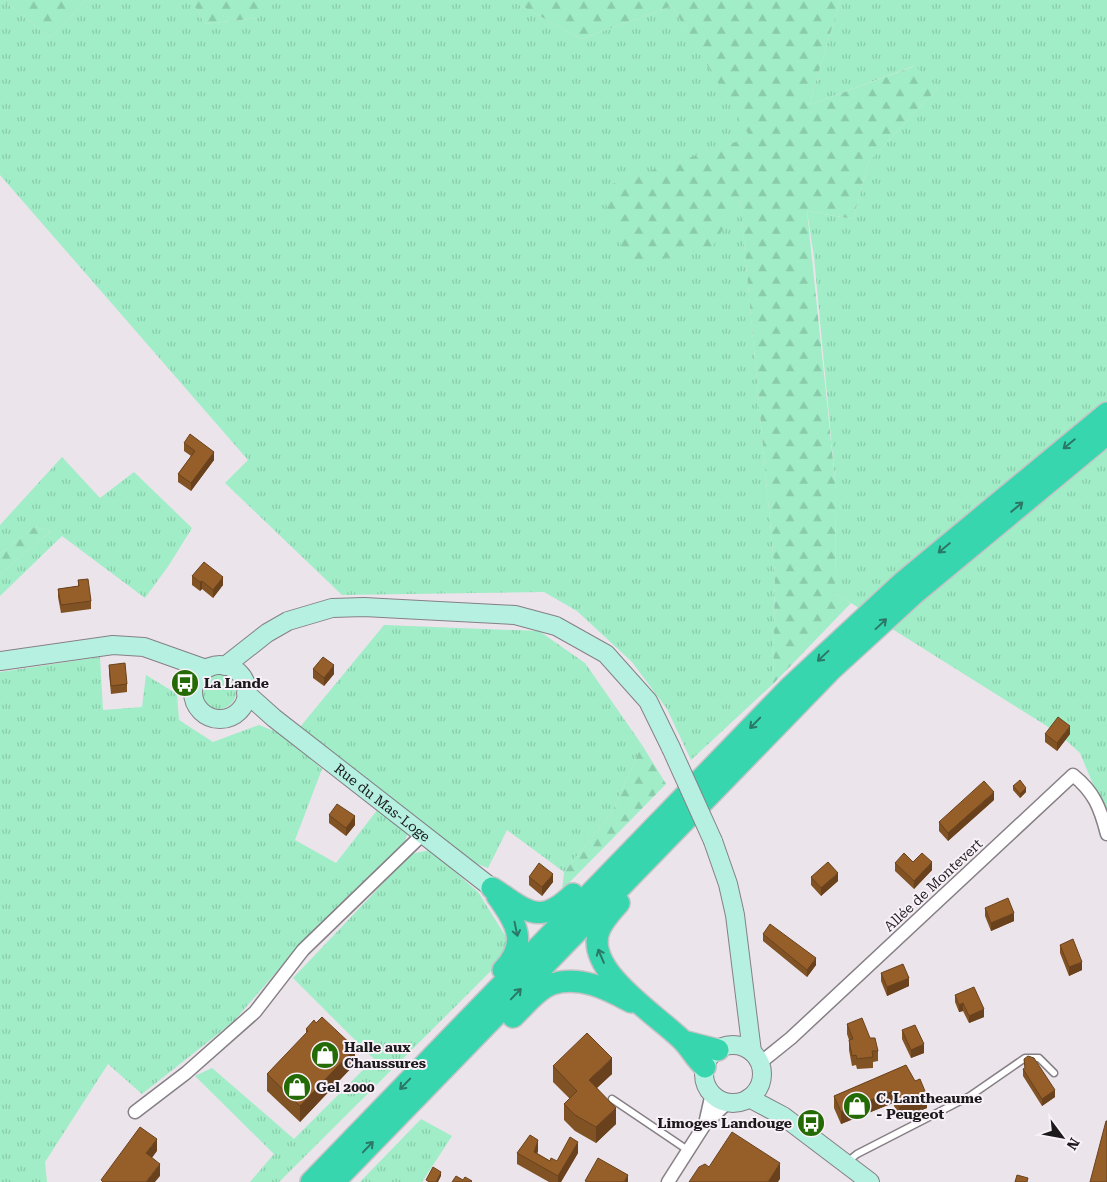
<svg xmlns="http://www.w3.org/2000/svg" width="1107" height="1182" viewBox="0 0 1107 1182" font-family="'Roboto Serif',serif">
	<defs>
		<pattern id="grass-tufts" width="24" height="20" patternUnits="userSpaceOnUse" patternTransform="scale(1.25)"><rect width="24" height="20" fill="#a0edc7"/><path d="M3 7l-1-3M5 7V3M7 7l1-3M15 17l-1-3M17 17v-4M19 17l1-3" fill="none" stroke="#89cbaa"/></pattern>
		<pattern id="forest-firs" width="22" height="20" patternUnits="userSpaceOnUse" patternTransform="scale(1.25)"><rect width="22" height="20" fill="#a0edc7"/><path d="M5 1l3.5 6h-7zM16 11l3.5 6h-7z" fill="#89cbaa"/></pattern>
	</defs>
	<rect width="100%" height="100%" fill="#ebe4eb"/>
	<!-- grass -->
	<path fill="url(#grass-tufts)" d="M0 0H3L50 38 86 0H191L205 24 259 18V0H511L581 39 672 6 751 137 601 188 740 198 775 575 773 684 691 760 667 709 632 662 577 611 544 592 342 595 225 483 248 460 0 175Z
		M840 0H1107V818L1080 753 1058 733 835 593 836 490 814 257 807 211 853 219 869 161 938 88 914 66 809 105Z
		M62 457 100 498 134 472 192 528 169 565 145 598 62 536 0 596V574L51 531 34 527 0 554V525Z
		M384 625 539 631 585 663 642 745 612 812 564 872 507 830 488 868 475 863 300 727Z
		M100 657 103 710 142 707 146 675 177 694 179 720 213 742 259 725 284 735 322 769 295 840 336 863 378 809 408 832 404 844 293 953 233 1022 142 1094 108 1064 45 1162 47 1182H0V672Z
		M202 692a17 17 0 1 1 34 0a17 17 0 1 1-34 0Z
		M430 850 478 892 508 940 499 963 279 1182H250L274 1154 195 1076 212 1068 294 1139 374 1059 293 978 411 854Z
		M421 1119 452 1136 422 1182H360Z"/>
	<!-- forest -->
	<path fill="url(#forest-firs)" d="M3 0H86L50 38Z
		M191 0H259V18L205 24Z
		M511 0H840L809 105 915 66 938 88 869 161 853 219 807 211 836 490 835 593 851 603 773 684 775 575 740 199 712 248 629 266 600 188 750 137 672 6 581 39Z
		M34 527 51 531 0 574V554Z
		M642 745 666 784 562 890 564 872 612 812Z"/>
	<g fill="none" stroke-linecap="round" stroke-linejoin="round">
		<defs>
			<path id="service" d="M612 1099 689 1151
				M846 1163 857 1154 970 1096 1025 1058H1039L1054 1073"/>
			<path id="minor" d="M760 1063 791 1038 1073 775C1094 792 1100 807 1107 834
				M135 1112 186 1073 255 1012 303 950 424 833
				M705 1124 712 1093
				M668 1182 705 1124 728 1102"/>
			<g id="secondary">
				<path d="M0 661 113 645 144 647 206 669"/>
				<circle cx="220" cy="692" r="27"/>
				<path d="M225 666 267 633 288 621 332 608 364 607 515 615 556 626 606 654 648 701 671 748"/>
				<path id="s1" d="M246 693 274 718 492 888"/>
				<path d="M713 841 728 884 735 915 752 1052"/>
				<circle cx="733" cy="1074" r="29"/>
				<path d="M749 1098 783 1116 870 1182"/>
			</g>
			<path id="trunk" d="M492 888C526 909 538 928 573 894
				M497 896C516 922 529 943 503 970
				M619 903C612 911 603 920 599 931 584 971 660 1017 683 1041 691 1049 696 1060 705 1067
				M513 1017C524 1007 537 989 552 984 580 975 607 989 631 1002
				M683 1041 718 1050
				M311 1182 789 688 904 581 1107 413
				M334 1182 832 669 914 594 1107 434"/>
		</defs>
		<!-- service casing -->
		<use href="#service" stroke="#868086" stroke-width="9"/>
		<!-- minor casing -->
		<use href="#minor" stroke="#868086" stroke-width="15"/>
		<!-- secondary casing -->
		<use href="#secondary" stroke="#868086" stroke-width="20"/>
		<!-- trunk casing -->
		<use href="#trunk" stroke="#c4c3c4" stroke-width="24"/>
		<!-- service -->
		<use href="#service" stroke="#fff" stroke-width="6"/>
		<!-- minor -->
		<use href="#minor" stroke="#fff" stroke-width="12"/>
		<!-- secondary -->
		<use href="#secondary" stroke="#b5f0e1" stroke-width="18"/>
		<!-- trunk -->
		<use href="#trunk" stroke="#38d6af" stroke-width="21"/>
		<defs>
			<path id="secondary-bridge" d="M671 748 713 841"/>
		</defs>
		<!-- secondary-bridge casing -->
		<use href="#secondary-bridge" stroke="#868086" stroke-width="20" stroke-linecap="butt"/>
		<!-- secondary-bridge -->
		<use href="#secondary-bridge" stroke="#b5f0e1" stroke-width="18"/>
	</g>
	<!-- wall -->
	<path fill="#815224" d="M184 443 214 460 191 491 178 482V474L191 456 184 451Z
		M192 576 223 585 213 598 202 589 200 591 192 585Z
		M78 580 91 601V609L61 613 58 597V589L78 586Z
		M109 665 127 684V692L111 694 109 673Z
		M313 669 334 674 324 686 313 678Z
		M1045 734H1070L1057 751 1045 742Z
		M1013 786 1026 792 1020 798 1013 790Z
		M994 800 948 841 939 831V822Z
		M329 815 355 825 346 836 329 823Z
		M913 862 932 870 914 889 895 871V863Z
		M529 877 553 882 542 896 529 885Z
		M811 877 838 881 821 896 811 885Z
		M985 908 1014 921 991 931 985 916Z
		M763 934 816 965 807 977 763 941Z
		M1060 945 1082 970 1069 976 1060 953Z
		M881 973 909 986 887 996 881 981Z
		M955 995 984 1017 969 1023 963 1011 959 1012 955 1002Z
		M847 1024 870 1038 878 1051V1061L873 1062V1068L857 1069 856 1065 852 1066 849 1050V1040L847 1034Z
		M306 1029 355 1064 300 1122 267 1091V1074L306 1034Z
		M902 1030 924 1053 911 1058 902 1039Z
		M1024 1059 1055 1097 1042 1106 1023 1076V1069H1025Z
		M906 1065 927 1108 899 1119 893 1103 841 1124 834 1108V1096Z
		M553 1066 612 1074 597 1088 616 1124 596 1143 575 1131 564 1120V1104L570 1099 553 1082Z
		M538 1151 537 1153 550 1161H557L578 1153 561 1182H549L517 1164V1153Z"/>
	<!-- shaded-wall -->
	<path fill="#69421d" d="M214 452V460L191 491V483Z
		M223 577V585L213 598V590Z
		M202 581V589L200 591V582Z
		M334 665V674L324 686V678Z
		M1070 726V734L1057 751V743Z
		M1026 788V792L1020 798V794Z
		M994 792V800L948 841V833Z
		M355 816V825L346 836V828Z
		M932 862V870L914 889V881Z
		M838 873V881L821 896V888Z
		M553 874V882L542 896V887Z
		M1014 913V921L991 931V923Z
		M816 958V965L807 977V970Z
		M1082 962V970L1069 976V967Z
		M909 978V986L887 996V987Z
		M963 1003V1011L959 1012V1005Z
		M984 1009V1017L969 1023V1016Z
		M924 1044V1053L911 1058V1050Z
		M355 1048V1064L300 1122V1106Z
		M612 1058V1074L589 1095V1080Z
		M1055 1090V1097L1042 1106V1099Z
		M893 1091V1103L841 1124V1112Z
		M927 1096V1108L899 1119V1107Z
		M616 1108V1124L596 1143V1127Z
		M157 1139V1151L146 1166V1153Z
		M538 1140V1151L534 1163V1152Z
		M578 1142V1153L561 1182H558V1176Z
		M780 1163V1179L778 1182H768Z
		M160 1164V1176L155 1182H146Z
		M441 1172V1176L438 1182H436Z
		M628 1175V1182H624Z"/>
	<!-- building -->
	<path fill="#965f2a" stroke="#69421d" d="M190 434 214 452 191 483 178 474 195 451 184 443Z
		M204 562 223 577 213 590 202 581 200 582 192 576Z
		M88 579 91 601 61 605 58 589 79 586 78 580Z
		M323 657 334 665 324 678 313 669Z
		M125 663 127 684 111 686 109 665Z
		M1058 717 1070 726 1057 743 1045 734Z
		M1020 780 1026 788 1020 794 1013 786Z
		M984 781 994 792 948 833 939 822Z
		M337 804 355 816 346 828 329 815Z
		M904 853 913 862 922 853 932 862 914 881 895 863Z
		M828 862 838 873 821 888 811 877Z
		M539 863 553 874 542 887 529 877Z
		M1008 898 1014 913 991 923 985 908Z
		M770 924 816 958 807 970 763 934Z
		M1073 939 1082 962 1069 967 1060 945Z
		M903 964 909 978 887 987 881 973Z
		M974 987 984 1009 969 1016 963 1003 959 1005 955 995Z
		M322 1017 355 1048 300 1106 267 1074 308 1031 306 1029 314 1020 316 1023Z
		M862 1018 870 1038H875L878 1051H872L873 1057 857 1059 856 1055 852 1056 849 1040 853 1039 847 1024Z
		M915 1025 924 1044 911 1050 902 1030Z
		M587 1033 612 1058 589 1080 616 1108 596 1127 575 1115 564 1104 577 1091 553 1066Z
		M1028 1056 1034 1058 1055 1090 1042 1099 1023 1069 1025 1068 1024 1059Z
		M906 1065 915 1081 920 1079 927 1096 899 1107 893 1091 841 1112 834 1096Z
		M1106 1121H1107V1182H1090Z
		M140 1127 157 1139 146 1153 160 1164 146 1182H103L101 1180Z
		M732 1132 780 1163 768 1182H689L699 1167 705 1164 709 1167Z
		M530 1135 538 1140 534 1152 550 1161 551 1158 557 1161 570 1137 578 1142 558 1176 517 1153Z
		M598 1158 628 1175 624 1182H588L585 1181Z
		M433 1167 441 1172 436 1182H429L426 1180Z
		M1017 1175 1028 1178 1027 1182H1015Z
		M456 1176 463 1180 465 1177 472 1181 471 1182H452Z"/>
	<!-- one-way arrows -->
	<defs><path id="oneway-shaft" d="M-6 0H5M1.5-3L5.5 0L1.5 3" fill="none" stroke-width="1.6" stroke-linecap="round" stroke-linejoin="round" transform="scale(1.25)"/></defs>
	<g stroke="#2a7866">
		<use href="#oneway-shaft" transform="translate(1069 444) rotate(141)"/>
		<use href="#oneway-shaft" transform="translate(1017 507) rotate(-40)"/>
		<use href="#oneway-shaft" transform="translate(944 548) rotate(140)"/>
		<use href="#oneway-shaft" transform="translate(881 624) rotate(-43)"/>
		<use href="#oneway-shaft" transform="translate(823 656) rotate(137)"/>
		<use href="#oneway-shaft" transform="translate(755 723) rotate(134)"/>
		<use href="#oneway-shaft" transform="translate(516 929) rotate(78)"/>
		<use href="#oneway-shaft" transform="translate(601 956) rotate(-113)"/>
		<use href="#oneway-shaft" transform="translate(516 994) rotate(-46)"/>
		<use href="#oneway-shaft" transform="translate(405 1084) rotate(134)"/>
		<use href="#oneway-shaft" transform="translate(368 1147) rotate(-46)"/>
	</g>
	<!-- icons -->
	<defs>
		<symbol id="bus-disc" viewBox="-11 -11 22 22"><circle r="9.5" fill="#256b05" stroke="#f8f1f8"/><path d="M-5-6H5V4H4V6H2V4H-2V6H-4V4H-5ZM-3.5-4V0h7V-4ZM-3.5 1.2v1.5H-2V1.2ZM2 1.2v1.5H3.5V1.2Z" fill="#fff"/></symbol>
		<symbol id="shop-disc" viewBox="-11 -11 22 22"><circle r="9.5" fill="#256b05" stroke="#f8f1f8"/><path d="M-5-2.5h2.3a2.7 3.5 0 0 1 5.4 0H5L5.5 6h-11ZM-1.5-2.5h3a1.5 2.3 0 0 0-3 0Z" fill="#fff"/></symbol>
	</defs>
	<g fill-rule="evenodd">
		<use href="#bus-disc" x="169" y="667" width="32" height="32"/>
		<use href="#shop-disc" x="309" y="1039" width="32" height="32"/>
		<use href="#shop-disc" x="281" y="1071" width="32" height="32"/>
		<use href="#shop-disc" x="841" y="1090" width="32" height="32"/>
		<use href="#bus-disc" x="795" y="1107" width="32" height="32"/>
	</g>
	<g text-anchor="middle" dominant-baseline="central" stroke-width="4" stroke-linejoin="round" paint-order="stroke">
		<!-- poi labels -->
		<g font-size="14" font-weight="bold" fill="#1c1a1c" stroke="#f8f1f8" text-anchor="start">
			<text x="204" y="683">La Lande</text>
			<text x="344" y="1047">Halle aux<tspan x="344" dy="16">Chaussures</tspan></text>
			<text x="316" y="1087">Gel 2000</text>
			<text x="876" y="1098">C. Lantheaume<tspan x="876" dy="16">- Peugeot</tspan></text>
			<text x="792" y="1123" text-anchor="end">Limoges Landouge</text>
		</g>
		<!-- street labels -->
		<g font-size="14" fill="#1c1a1c" stroke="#f8f1f8">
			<text stroke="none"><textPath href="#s1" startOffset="175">Rue du Mas-Loge</textPath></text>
			<text transform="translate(933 885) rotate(-43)">Allée de Montevert</text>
		</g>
	</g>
	<!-- north arrow -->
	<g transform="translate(1062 1137) rotate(122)" stroke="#f8f1f8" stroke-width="4" paint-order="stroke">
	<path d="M0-4L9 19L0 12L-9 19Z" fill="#1c1a1c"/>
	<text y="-8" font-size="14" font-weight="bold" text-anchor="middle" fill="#1c1a1c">N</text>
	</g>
</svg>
